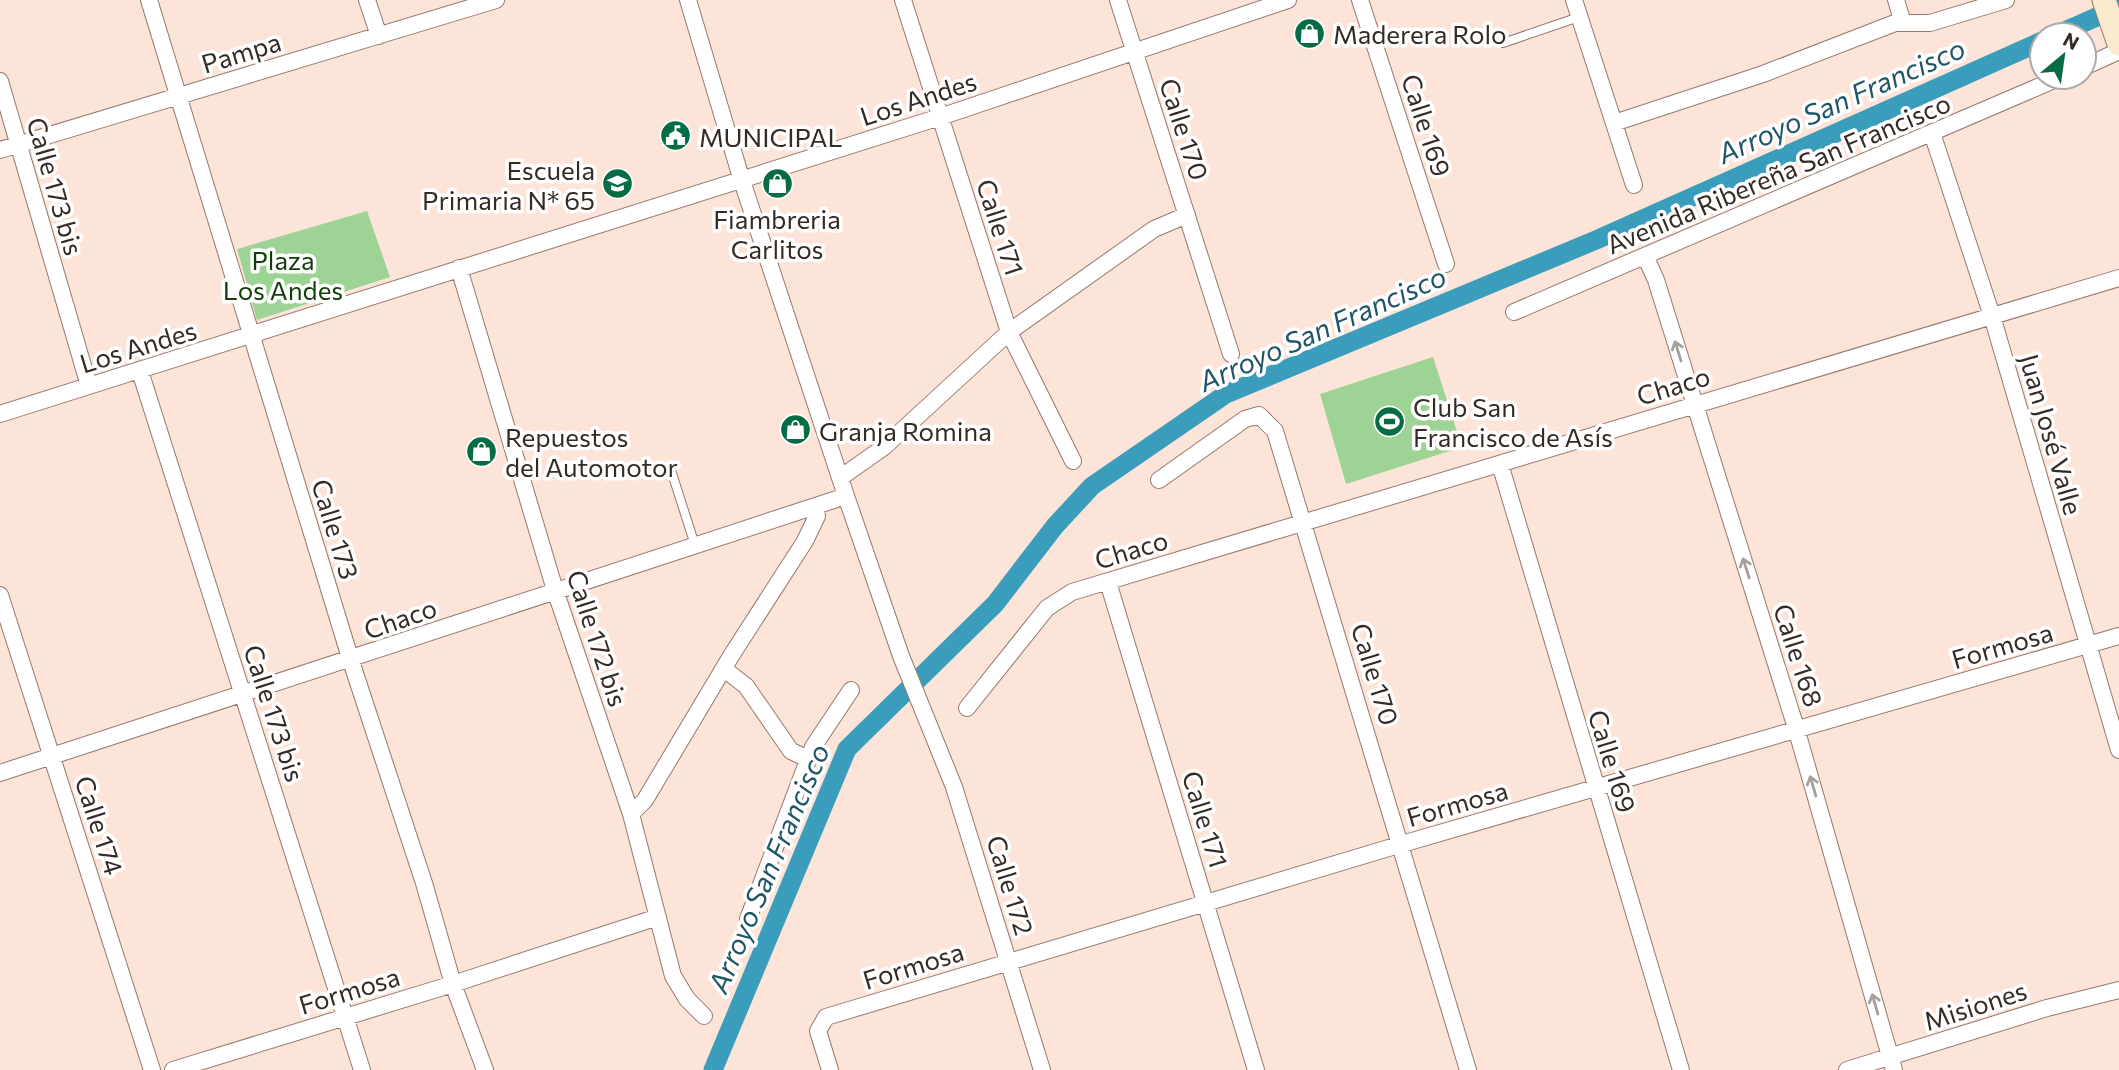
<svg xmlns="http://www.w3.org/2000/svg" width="2119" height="1070" viewBox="0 0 2119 1070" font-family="Commissioner,sans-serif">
	<rect width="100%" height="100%" fill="#fde4d9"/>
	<!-- green -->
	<path fill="#9dd394" d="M367 211 390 277 257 320 237 249Z
		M1433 357 1462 447 1346 484 1320 394Z"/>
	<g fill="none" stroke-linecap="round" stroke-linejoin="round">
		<!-- canal -->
		<path stroke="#3b9dbc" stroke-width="19" d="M2056 35 2119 7
			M713 1070 847 749 995 604 1055 526 1092 486 1226 394 1596 240 2042 41"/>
		<defs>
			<path id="service" d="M1503 43 1579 17
				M670 467 695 545"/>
			<path id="minor" d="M149 0 351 661 424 883 453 984 485 1070
				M367 0 379 36
				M688 0 742 181 846 496 901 656 954 787 1042 1070
				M903 0 1009 332 1073 461
				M1118 0 1231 354
				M1360 0 1446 264
				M1574 0 1634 185
				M1896 0 1903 23
				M2084 67 2119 51
				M0 81 89 386
				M1614 123 1763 74 1895 23H1930L2006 0
				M1932 133 1992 316 2119 750
				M0 150 496 0
				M1646 258 1656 280 1796 728 1894 1070
				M459 268 555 590 631 814 673 976 687 999 704 1016
				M1514 312 2061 77
				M140 371 362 1070
				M0 414 940 117 1288 0
				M1500 464 1681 1070
				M840 478 884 447 1009 332 1154 229 1187 215
				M1159 480 1245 419 1259 415 1275 431 1468 1070
				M1108 582 1256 1070
				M0 595 152 1070
				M724 669 746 686 791 751 808 759
				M967 708 1047 608 1072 592 2119 278
				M0 773 846 496
				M631 814 645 800 731 656 805 541 817 516 815 506
				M748 919 813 747 851 690
				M173 1070 453 984 658 917
				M830 1070 818 1031 826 1017 1402 844 2119 636
				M1847 1070 2047 1008 2119 990"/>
			<path id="secondary" d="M2104 0 2119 44"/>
		</defs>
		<!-- service casing -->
		<use href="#service" stroke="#94786c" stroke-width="10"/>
		<!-- minor casing -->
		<use href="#minor" stroke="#94786c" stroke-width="18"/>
		<!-- secondary casing -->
		<use href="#secondary" stroke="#94786c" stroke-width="25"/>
		<!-- service -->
		<use href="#service" stroke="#fff" stroke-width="8"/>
		<!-- minor -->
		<use href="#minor" stroke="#fff" stroke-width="16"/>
		<!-- secondary -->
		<use href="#secondary" stroke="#faebce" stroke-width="23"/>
	</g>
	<!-- one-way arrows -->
	<defs><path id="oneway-shaft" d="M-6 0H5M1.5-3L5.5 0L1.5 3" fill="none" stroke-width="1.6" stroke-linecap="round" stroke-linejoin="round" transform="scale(1.75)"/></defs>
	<g stroke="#a59f9d">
		<use href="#oneway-shaft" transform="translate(1678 351) rotate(-107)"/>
		<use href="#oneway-shaft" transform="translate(1746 568) rotate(-108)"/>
		<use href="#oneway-shaft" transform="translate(1813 786) rotate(-106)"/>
		<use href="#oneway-shaft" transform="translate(1875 1004) rotate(-106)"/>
	</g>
	<!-- icons -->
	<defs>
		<symbol id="shop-disc" viewBox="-11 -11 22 22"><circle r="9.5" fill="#066c43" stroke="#fff"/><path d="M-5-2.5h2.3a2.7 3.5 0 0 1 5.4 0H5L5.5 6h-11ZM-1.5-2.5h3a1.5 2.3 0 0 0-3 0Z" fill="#fff"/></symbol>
		<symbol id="civic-disc" viewBox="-11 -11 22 22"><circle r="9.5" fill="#066c43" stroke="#fff"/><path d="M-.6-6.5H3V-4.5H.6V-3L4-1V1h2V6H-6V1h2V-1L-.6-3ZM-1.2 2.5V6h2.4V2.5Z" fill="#fff"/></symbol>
		<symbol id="school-disc" viewBox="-11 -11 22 22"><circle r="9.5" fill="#066c43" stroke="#fff"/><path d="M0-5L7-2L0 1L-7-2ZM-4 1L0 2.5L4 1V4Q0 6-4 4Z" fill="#fff"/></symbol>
		<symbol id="stadium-disc" viewBox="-11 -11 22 22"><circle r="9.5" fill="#066c43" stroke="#fff"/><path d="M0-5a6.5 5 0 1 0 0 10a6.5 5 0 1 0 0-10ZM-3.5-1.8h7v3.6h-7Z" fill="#fff"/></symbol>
	</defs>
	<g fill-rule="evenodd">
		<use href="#shop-disc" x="1292" y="16" width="35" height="35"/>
		<use href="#civic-disc" x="658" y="118" width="35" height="35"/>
		<use href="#shop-disc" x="760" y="166" width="35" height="35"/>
		<use href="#school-disc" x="600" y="166" width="35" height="35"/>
		<use href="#stadium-disc" x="1372" y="404" width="35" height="35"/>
		<use href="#shop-disc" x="778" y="412" width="35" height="35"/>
		<use href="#shop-disc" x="464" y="434" width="35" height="35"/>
	</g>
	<g text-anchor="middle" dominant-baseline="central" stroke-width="7" stroke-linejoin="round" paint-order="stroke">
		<!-- poi labels -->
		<g font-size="26" fill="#362a25" stroke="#fff" text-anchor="start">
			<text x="1333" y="33">Maderera Rolo</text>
			<text x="699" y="136">MUNICIPAL</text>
			<text x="595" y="169" text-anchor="end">Escuela<tspan x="595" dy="30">Primaria N* 65</tspan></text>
			<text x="777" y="218" text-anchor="middle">Fiambreria<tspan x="777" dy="30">Carlitos</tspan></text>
			<text x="1413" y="406">Club San<tspan x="1413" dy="30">Francisco de Asís</tspan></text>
			<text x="819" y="430">Granja Romina</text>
			<text x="505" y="436">Repuestos<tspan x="505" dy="30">del Automotor</tspan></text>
		</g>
		<!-- street labels -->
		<g font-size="26" fill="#362a25" stroke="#fff">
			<text transform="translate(241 52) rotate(-17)">Pampa</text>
			<text transform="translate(918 98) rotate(-18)">Los Andes</text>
			<text transform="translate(1427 125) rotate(72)">Calle 169</text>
			<text transform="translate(1185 129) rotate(72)">Calle 170</text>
			<text transform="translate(1778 173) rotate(-23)">Avenida Ribereña San Francisco</text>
			<text transform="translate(56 186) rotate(74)">Calle 173 bis</text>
			<text transform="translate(1001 227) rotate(72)">Calle 171</text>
			<text transform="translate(138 346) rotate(-17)">Los Andes</text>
			<text transform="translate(1673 385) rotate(-17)">Chaco</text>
			<text transform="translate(2052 434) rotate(74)">Juan José Valle</text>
			<text transform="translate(336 529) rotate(73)">Calle 173</text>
			<text transform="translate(1131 549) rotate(-17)">Chaco</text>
			<text transform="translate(400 618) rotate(-19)">Chaco</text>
			<text transform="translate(598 638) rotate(72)">Calle 172 bis</text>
			<text transform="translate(2002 645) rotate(-16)">Formosa</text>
			<text transform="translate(1799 655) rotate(72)">Calle 168</text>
			<text transform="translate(1376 674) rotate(73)">Calle 170</text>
			<text transform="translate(275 713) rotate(72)">Calle 173 bis</text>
			<text transform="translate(1613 761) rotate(73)">Calle 169</text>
			<text transform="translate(1457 803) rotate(-16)">Formosa</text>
			<text transform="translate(1206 819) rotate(73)">Calle 171</text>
			<text transform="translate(100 825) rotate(72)">Calle 174</text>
			<text transform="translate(1011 885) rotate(73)">Calle 172</text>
			<text transform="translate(913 965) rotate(-17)">Formosa</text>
			<text transform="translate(349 990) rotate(-17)">Formosa</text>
			<text transform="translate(1975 1005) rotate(-18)">Misiones</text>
		</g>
		<!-- park labels -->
		<g font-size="26" fill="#113e09" stroke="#fff">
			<text x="283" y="259">Plaza<tspan x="283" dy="30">Los Andes</tspan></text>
		</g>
		<!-- water labels -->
		<g font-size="28" font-style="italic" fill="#205567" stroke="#fff">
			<text transform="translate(1841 100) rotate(-24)">Arroyo San Francisco</text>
			<text transform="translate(1322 328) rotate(-24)">Arroyo San Francisco</text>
			<text transform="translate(768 868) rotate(-67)">Arroyo San Francisco</text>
		</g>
	</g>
	<!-- north arrow -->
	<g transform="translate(2063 56) rotate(29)"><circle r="33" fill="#ffffff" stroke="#afaaa8" stroke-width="2"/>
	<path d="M0-5L12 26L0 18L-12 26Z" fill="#066c43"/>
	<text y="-10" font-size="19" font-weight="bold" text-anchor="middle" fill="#362a25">N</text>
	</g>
</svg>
